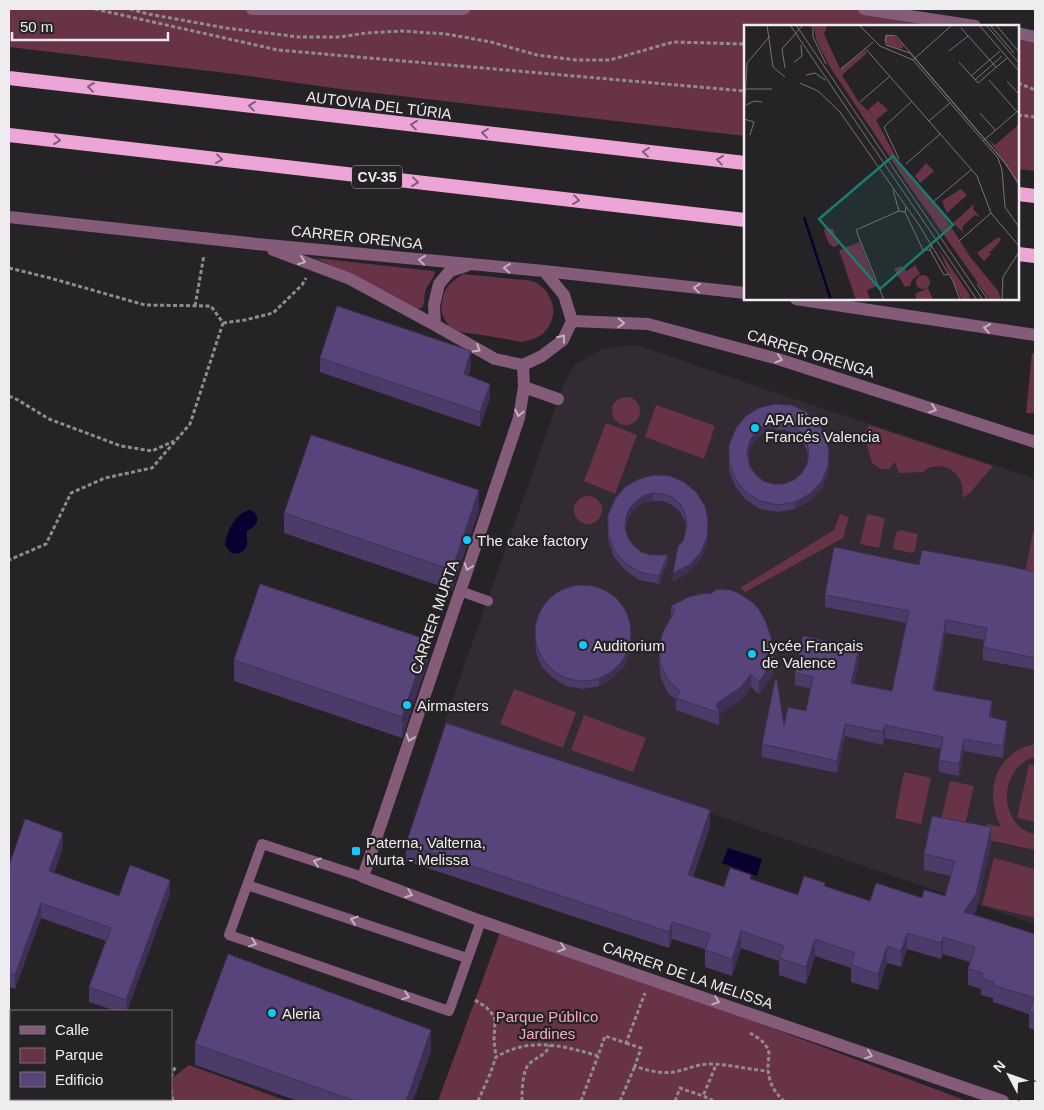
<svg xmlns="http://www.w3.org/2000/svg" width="1044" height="1110" viewBox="0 0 1044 1110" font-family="Arial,sans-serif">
	<rect width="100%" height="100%" fill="#262327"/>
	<!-- built -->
	<path fill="#322b34" d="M637 345 764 389 1035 479V924L444 723 565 381 575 365 602 349 619 346Z"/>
	<!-- green -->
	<path fill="#683247" d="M9 9H885L985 26H745V136L340 89 242 75 9 47Z
		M1018 32 1035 35V171L1018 169Z
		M315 258 433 271 435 273C433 279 427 285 425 292 424 296 425 301 423 305 422 309 420 308 417 309L343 271Z
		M463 274C479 276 496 277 513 279 519 280 526 279 532 281 548 287 558 306 551 322 546 335 534 340 521 342 506 339 490 336 475 334 469 333 461 333 456 330 446 326 440 314 442 304 443 288 450 283 463 274Z
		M1032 353 1035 354V413H1026Z
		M612 411a14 14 0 1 1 28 0a14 14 0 1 1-28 0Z
		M656 405 715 426 704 459 645 437Z
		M606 423 637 435 615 494 584 481Z
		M869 425 993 466 970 493 962 498C967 474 944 459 924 470V472L899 473 895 462 889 469H881L872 463 864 435Z
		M574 510a14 14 0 1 1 28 0a14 14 0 1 1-28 0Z
		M840 514 849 517 843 538 745 592 740 588 834 530Z
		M867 514 885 518 879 548 860 544Z
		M901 530 918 534 915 550 912 553 893 549 896 532Z
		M1035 531V580L1024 578 1033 532Z
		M514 689 576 712 563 748 500 724Z
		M584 715 646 738 633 772 571 750Z
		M1035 744V757C998 767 997 826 1035 834V850L984 839 987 824 1001 827C989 803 989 774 1011 755 1017 749 1027 746 1035 744Z
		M1029 764 1035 766V822L1017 818Z
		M904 772 931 778 921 824 895 818Z
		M950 781 974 786 963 834 939 828Z
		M994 858 1035 869V918L982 905Z
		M502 927 967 1101H438Z
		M189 1065 287 1101H144L147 1099H171V1079Z"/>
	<!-- water -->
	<path fill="#09002f" d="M249 510C256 510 258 517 257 522L253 527 247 531C246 536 248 540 247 544 246 551 237 556 230 552 228 550 227 547 225 545 227 530 235 515 249 510Z
		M728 848 762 859 757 876 722 863Z"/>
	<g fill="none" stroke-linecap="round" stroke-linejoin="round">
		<!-- path -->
		<path stroke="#8f8c90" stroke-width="3" stroke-dasharray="4 2.5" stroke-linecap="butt" d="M95 9 278 50 745 91
			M130 9 148 14 226 28 299 37H340L366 33 402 31 446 34 491 42 537 55 576 60H610L673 42 745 44
			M1018 83 1035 90
			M1018 115 1035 117
			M9 268 50 278 145 305 211 306 223 323 190 424 152 468 105 478 71 493 46 544 9 560
			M195 306 204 255
			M223 323 245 320 273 313 302 285 306 278
			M9 396 18 400 49 419 121 446 152 451 174 441
			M475 1000 486 1007 494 1016 495 1022 494 1040 496 1057
			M750 1033C755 1036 763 1040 766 1046 771 1051 768 1059 768 1065 768 1081 773 1091 784 1101
			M626 1043 641 1048 635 1066C645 1070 661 1074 673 1072 686 1070 697 1064 710 1064 730 1064 749 1070 768 1071
			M171 1077 176 1065
			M171 1090 173 1101
			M478 1101 490 1074 496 1057C530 1037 562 1045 598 1056L605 1036 626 1043 645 993
			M522 1101C522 1092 522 1069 530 1063 537 1057 546 1055 550 1045
			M581 1101 598 1056
			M620 1101 635 1066
			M675 1101 680 1088 703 1096
			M711 1101 712 1100 703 1096 716 1065"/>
		<!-- service -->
		<path stroke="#845b78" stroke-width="10" d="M460 591 488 601
			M363 877 262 844 229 935 449 1011 481 921
			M247 885 467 958"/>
		<!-- pedestrian -->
		<path stroke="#845b78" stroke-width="12" d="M252 9H464
			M864 9 975 26
			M1018 33 1035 37"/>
		<!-- minor -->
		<path stroke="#845b78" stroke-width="12" d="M572 321 648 324 778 359 1035 442
			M524 387 558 399"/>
		<!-- tertiary -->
		<path stroke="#845b78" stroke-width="12" d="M9 217 257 244 544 271 745 293
			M273 250 350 279 435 325 495 359 523 365
			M796 299 1035 335
			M435 325 434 305 439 284 450 271 466 266
			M523 365 524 387 519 418 363 877 481 921 1003 1101
			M523 365 542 356 563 340 572 321 564 295 544 271"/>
		<!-- trunk -->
		<path stroke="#eda4d7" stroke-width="14" d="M9 78 745 163
			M9 135 745 220
			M1018 194 1035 196
			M1018 254 1035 256"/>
	</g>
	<!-- wall -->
	<path fill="#4c3a69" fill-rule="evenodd" d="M320 358 471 366 468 376 490 398 480 427 320 372Z
		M775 404 829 458 828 474 822 488 810 501 795 509 778 512 760 509 745 499 735 486 729 470V445ZM775 430H785L794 434 802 441 807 450 808 457 807 464 802 473 794 480 784 484H774L763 481 756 475 750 467 748 454 751 446 757 438 765 432Z
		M654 475 708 529 707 544 701 559 689 572 673 581 683 541 685 534 686 528 685 521 680 512 672 505 663 501H653L643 503 635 509 629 517 626 526V529L628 538 634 546 641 552 668 562 659 584 639 580 625 570 614 557 608 540V515Z
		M479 510 452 590 284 533V513Z
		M919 565 1035 572V670L983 660V647L984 640 946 633 935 690 992 713V718L1007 733 1003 758 964 751 959 776 939 772V760L941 749 885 738 883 745 845 736 837 773 762 757V744L784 726 806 711 811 689 795 685V673L859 661 854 683 892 691 907 623 825 607V595Z
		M671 606 774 672 759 694 751 687 741 700 719 714V725L676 710V700L668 693 661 678 659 663V650L671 616Z
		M535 630 631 650 624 666 613 678 599 686 583 689 566 686 553 678 542 667 536 653Z
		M234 660 428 661 402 738 234 681Z
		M710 827 693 877 724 887 751 879 798 895 825 887 870 901 945 896 951 876 924 870V854L991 844 976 911 973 914 1035 934V1030L1029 1028V1014L993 1002V998L981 995V989L968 985V969L970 962 943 954 941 959 907 949 901 967 887 963 878 990 851 982V968L815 956 806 984 779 975V961L741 948 732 976 705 967V949L672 939 669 948 406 861V844Z
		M63 847 54 873 119 896 170 894 127 1011H116L89 1002V987L106 941 41 918 15 989 9 987V866Z
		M195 1044 431 1051 413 1101H298L195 1065Z"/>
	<!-- shaded-wall -->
	<path fill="#3e3055" d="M471 351V366L464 389V374Z
		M490 384V398L480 427V412Z
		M775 422V430L765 432 757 438 751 446 748 455V447L751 438 757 431 765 425Z
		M829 450 828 474 822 488 810 501 795 509V502Z
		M479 490V510L452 590V570Z
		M653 493V501L643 503 635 509 629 517 626 526V518L629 509 635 502 643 496Z
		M708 521 707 544 701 559 689 572 673 581V573Z
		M668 555V562L659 584V576Z
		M946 620V633L933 702V690Z
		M631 626V650L624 666 613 678 599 686V679Z
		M428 640V661L402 738V717Z
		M859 648V661L851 695V683Z
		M774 659V672L759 694V682Z
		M751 674V687L741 700 719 714 716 704Z
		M992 701V713L989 730V717Z
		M1007 721V733L1003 758V746Z
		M845 724V736L837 773V761Z
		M885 725V738L883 745V732Z
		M964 739V751L959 776V764Z
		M710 810V827L688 891V875Z
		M991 827V844L976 911 964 928V912Z
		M63 833V847L49 885V871Z
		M170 880V894L127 1011H126V1000Z
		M41 903V918L15 989V975Z
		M672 922V939L669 948V932Z
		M741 931V948L732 976V959Z
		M907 933V949L901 967V951Z
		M943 937V954L941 959V943Z
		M815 939V956L806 984V967Z
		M887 946V963L878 990V974Z
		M431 1030V1051L413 1101H406Z"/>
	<!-- building -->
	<path fill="#58447a" stroke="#3e3055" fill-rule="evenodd" d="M337 306 471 351 464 374 490 384 480 412 320 358Z
		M775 404 791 405 805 411 817 421 825 435 829 450 828 466 822 481 810 494 795 502 778 505 760 501 745 492 735 478 729 462V445L736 428 746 416 759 408ZM775 422 785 423 794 426 802 433 807 442 809 453 807 464 802 473 794 480 784 484H774L763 481 756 475 750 467 747 453 748 447 751 438 757 431 765 425Z
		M311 435 479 490 452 570 284 513Z
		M654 475 670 476 684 482 696 492 705 506 708 521 707 537 701 552 689 565 673 573 678 546 683 541 685 534 687 524 685 513 680 504 672 497 663 494 653 493 643 496 635 502 629 509 626 518 625 528 628 538 634 546 641 552 651 555H668L659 576 639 572 625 563 614 550 608 533V515L615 499 625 487 639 479Z
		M834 547 919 565 922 550 1008 566 1035 572V658L983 647 987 628 946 620 933 690 992 701 989 717 1007 721 1003 746 964 739 959 764 939 760 943 737 885 725 883 732 845 724 837 761 762 744 775 680H777L784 726 788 707 806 711 813 677 795 673 803 636 859 648 851 683 892 691 909 611 825 595Z
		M260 584 428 640 402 717 234 660Z
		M535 633a48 48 0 1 1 96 0a48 48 0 1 1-96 0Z
		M717 589 730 590 738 593 752 602 758 608 765 620 771 637 774 659 759 682 751 674 741 687 716 704 719 713 676 698 680 691 668 680 661 666 659 650 662 634 675 610 671 606 689 597 701 594 712 593Z
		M446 723 710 810 688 875 724 887 730 868 751 875 750 879 798 895 804 876 825 883 824 886 870 901 876 883 922 898 924 890 945 896 955 861 924 854 932 816 991 827 976 894 964 912 1035 934 1034 937H1035V1013L1029 1012 1034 998 993 985 994 982 981 978 983 973 968 969 975 947 943 937 941 943 907 933 901 951 887 946 878 974 851 965 855 953 815 939 806 967 779 958 784 946 741 931 732 959 705 950 710 934 672 922 669 932 406 844Z
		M25 819 63 833 49 871 119 896 130 865 170 880 126 1000 89 987 111 928 41 903 15 975 9 973V866Z
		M228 954 431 1030 406 1101H355L195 1044Z"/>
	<!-- one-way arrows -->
	<defs><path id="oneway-chevron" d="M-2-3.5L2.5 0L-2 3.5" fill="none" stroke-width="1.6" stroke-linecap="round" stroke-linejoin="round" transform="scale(1.25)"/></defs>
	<g stroke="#805d76">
		<use href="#oneway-chevron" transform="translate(91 87) rotate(-173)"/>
		<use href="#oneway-chevron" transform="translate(252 106) rotate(-173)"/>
		<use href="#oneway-chevron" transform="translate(414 125) rotate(-173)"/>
		<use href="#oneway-chevron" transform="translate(485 133) rotate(-174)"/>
		<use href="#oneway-chevron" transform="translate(57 140) rotate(7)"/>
		<use href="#oneway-chevron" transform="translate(646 152) rotate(-174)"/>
		<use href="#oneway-chevron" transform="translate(219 159) rotate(7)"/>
		<use href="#oneway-chevron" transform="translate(720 160) rotate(-173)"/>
		<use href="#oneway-chevron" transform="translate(415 182) rotate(7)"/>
		<use href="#oneway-chevron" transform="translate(576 200) rotate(7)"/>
	</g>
	<g stroke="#c4b2bf">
		<use href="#oneway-chevron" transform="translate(422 260) rotate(-174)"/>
		<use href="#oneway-chevron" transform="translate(302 261) rotate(21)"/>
		<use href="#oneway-chevron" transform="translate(507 268) rotate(-175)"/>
		<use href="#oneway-chevron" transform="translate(697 288) rotate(-174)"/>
		<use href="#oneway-chevron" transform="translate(621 323) rotate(2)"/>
		<use href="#oneway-chevron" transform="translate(987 328) rotate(-171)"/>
		<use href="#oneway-chevron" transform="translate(562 338) rotate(-52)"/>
		<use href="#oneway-chevron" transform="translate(477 349) rotate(31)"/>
		<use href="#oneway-chevron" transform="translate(779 359) rotate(17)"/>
		<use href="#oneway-chevron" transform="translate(933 409) rotate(18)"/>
		<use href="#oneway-chevron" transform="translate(519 413) rotate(103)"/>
		<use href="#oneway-chevron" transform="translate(468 567) rotate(109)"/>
		<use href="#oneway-chevron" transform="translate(410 738) rotate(109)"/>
		<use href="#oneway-chevron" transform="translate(317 862) rotate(-162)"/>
		<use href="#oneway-chevron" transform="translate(409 894) rotate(20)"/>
		<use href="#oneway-chevron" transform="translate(354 920) rotate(-162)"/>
		<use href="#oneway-chevron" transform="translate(253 943) rotate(19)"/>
		<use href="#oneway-chevron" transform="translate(562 948) rotate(19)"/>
		<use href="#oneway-chevron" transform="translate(406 996) rotate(19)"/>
		<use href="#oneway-chevron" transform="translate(716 1001) rotate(19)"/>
		<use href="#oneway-chevron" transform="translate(869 1055) rotate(19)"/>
	</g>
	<!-- markers -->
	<g fill="#10cafa" stroke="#262327" stroke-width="2">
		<circle cx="755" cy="428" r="5"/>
		<circle cx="467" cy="540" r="5"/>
		<circle cx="583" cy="645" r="5"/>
		<circle cx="752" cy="654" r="5"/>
		<circle cx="407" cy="705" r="5"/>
		<rect x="351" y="846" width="10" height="10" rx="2.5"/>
		<circle cx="272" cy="1013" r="5"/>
	</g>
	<g text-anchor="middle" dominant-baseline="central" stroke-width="4.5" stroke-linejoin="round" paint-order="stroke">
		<!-- shield labels -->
		<rect fill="#262327" stroke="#b2b0b3" stroke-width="1" x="352" y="165.5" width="50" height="23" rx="4"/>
		<g font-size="14" font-weight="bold" fill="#eeecef">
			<text x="377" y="177">CV-35</text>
		</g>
		<!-- street labels -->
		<g font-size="15" fill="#eeecef" stroke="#262327">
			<text transform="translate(379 105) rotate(7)">AUTOVIA DEL TÚRIA</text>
			<text transform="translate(357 237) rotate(6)">CARRER ORENGA</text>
			<text transform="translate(811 353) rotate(17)">CARRER ORENGA</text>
			<text transform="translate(434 617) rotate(-71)">CARRER MURTA</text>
			<text transform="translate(688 975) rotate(19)">CARRER DE LA MELISSA</text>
		</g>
		<!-- poi labels -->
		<g font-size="15" fill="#eeecef" stroke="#262327" text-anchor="start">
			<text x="765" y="419">APA liceo<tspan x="765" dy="17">Francés Valencia</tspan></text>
			<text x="477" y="540">The cake factory</text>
			<text x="593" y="645">Auditorium</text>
			<text x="762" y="645">Lycée Français<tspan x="762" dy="17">de Valence</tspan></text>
			<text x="417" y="705">Airmasters</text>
			<text x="366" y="842">Paterna, Valterna,<tspan x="366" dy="17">Murta - Melissa</tspan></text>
			<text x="282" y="1013">Aleria</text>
		</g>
		<!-- park labels -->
		<g font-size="15" fill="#f5a8c2" stroke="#262327">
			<text x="547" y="1016">Parque PúblIco<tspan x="547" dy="17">Jardines</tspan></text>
		</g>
	</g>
	<!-- overview -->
	<g transform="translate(744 25)">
		<rect width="275" height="275" fill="#262327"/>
		<path d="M70 0H83L80 9 96 44 121 25 123 28 98 50 114 76 130 92 124 85 134 76 144 85 132 95 154 136 195 183 227 233 255 267 256 275H246L163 158 86 42 72 15ZM142 10H149L160 21 157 24 145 21 140 15ZM275 99V157L244 114 251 120ZM182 138 190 146 176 158 171 151ZM217 164 223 170 203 188 198 176ZM230 179 229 184 236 192 231 190 218 202 220 208 209 198ZM81 203 89 204 95 220 90 222 85 219 80 206ZM254 212 257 214 253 220 246 227 245 225V227L247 229 240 236 233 228ZM116 217 133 261 123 265 126 275H112L95 225ZM194 223 225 269 226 275H218ZM171 240 176 249 168 255 166 261 161 262 150 244 157 241 163 246ZM172 257a7 7 0 1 1 14 0a7 7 0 1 1-14 0ZM184 263 189 275H173L171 269Z" fill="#683247"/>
		<path fill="none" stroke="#09002f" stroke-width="2.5" d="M60 192 87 275"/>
		<path fill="none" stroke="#767377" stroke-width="1" d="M23 0 29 42 41 52M46 0 233 275M52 0 239 275M69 0V12L82 39M115 0 136 21 169 35 254 133 258 145 261 182 275 202M235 0 275 46M242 0 275 38M246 0 270 28M252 0 275 27M217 3 252 42M121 23 233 151 247 188 275 221M205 26 224 11M169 35 208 0M50 37 58 31 57 20M215 37 234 58 263 33M41 43 38 24 59 0M97 44 129 17M62 50 71 48 81 55M227 51 256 26M231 55 258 31M245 55 273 87M263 56 275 69M56 58 74 66 96 87 175 200 209 256 216 275M1 64H28M116 77 146 51M2 80 10 76 18 77M236 88 251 105M0 92 3 38 26 11M0 94 10 97 6 110M185 96 206 78M239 116 275 85M155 134 140 102 168 76M162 139 196 109M275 158 258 134 152 11 142 10V20L166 28 262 139 275 160M149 165 155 186M190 176 227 145M161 187 179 225H186L188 220M215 216 247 188M186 225 200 250 205 249M233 259 244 275M140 275 112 205 155 186 161 187 162 182M258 275 259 252 275 227"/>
		<path fill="#1a7c74" fill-opacity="0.15" stroke="#1a7c74" stroke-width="2.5" d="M149 131 209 200 136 264 75 194Z"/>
		<rect width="275" height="275" fill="none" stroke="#eeecef" stroke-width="2.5"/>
	</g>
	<!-- border -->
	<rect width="1044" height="1110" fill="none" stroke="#eeecef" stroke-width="20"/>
	<!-- legend -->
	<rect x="10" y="1010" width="162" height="90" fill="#262327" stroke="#767377"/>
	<rect x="20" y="1026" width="25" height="8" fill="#845b78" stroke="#767377"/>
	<text x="55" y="1035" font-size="15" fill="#eeecef">Calle</text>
	<rect x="20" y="1048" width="25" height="15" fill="#683247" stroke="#767377"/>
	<text x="55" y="1060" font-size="15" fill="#eeecef">Parque</text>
	<rect x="20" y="1072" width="25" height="15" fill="#58447a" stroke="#767377"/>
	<text x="55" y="1085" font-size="15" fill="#eeecef">Edificio</text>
	<!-- north arrow -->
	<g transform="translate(1009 1075) rotate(311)" stroke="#262327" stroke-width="4" paint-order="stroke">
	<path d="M0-4L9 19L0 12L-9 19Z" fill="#eeecef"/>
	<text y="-8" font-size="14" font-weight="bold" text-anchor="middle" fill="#eeecef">N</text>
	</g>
	<!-- scale -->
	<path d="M12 32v8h156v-8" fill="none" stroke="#eeecef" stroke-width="2.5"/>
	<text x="20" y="32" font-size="15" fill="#eeecef" stroke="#262327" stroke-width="4" paint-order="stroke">50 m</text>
</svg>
